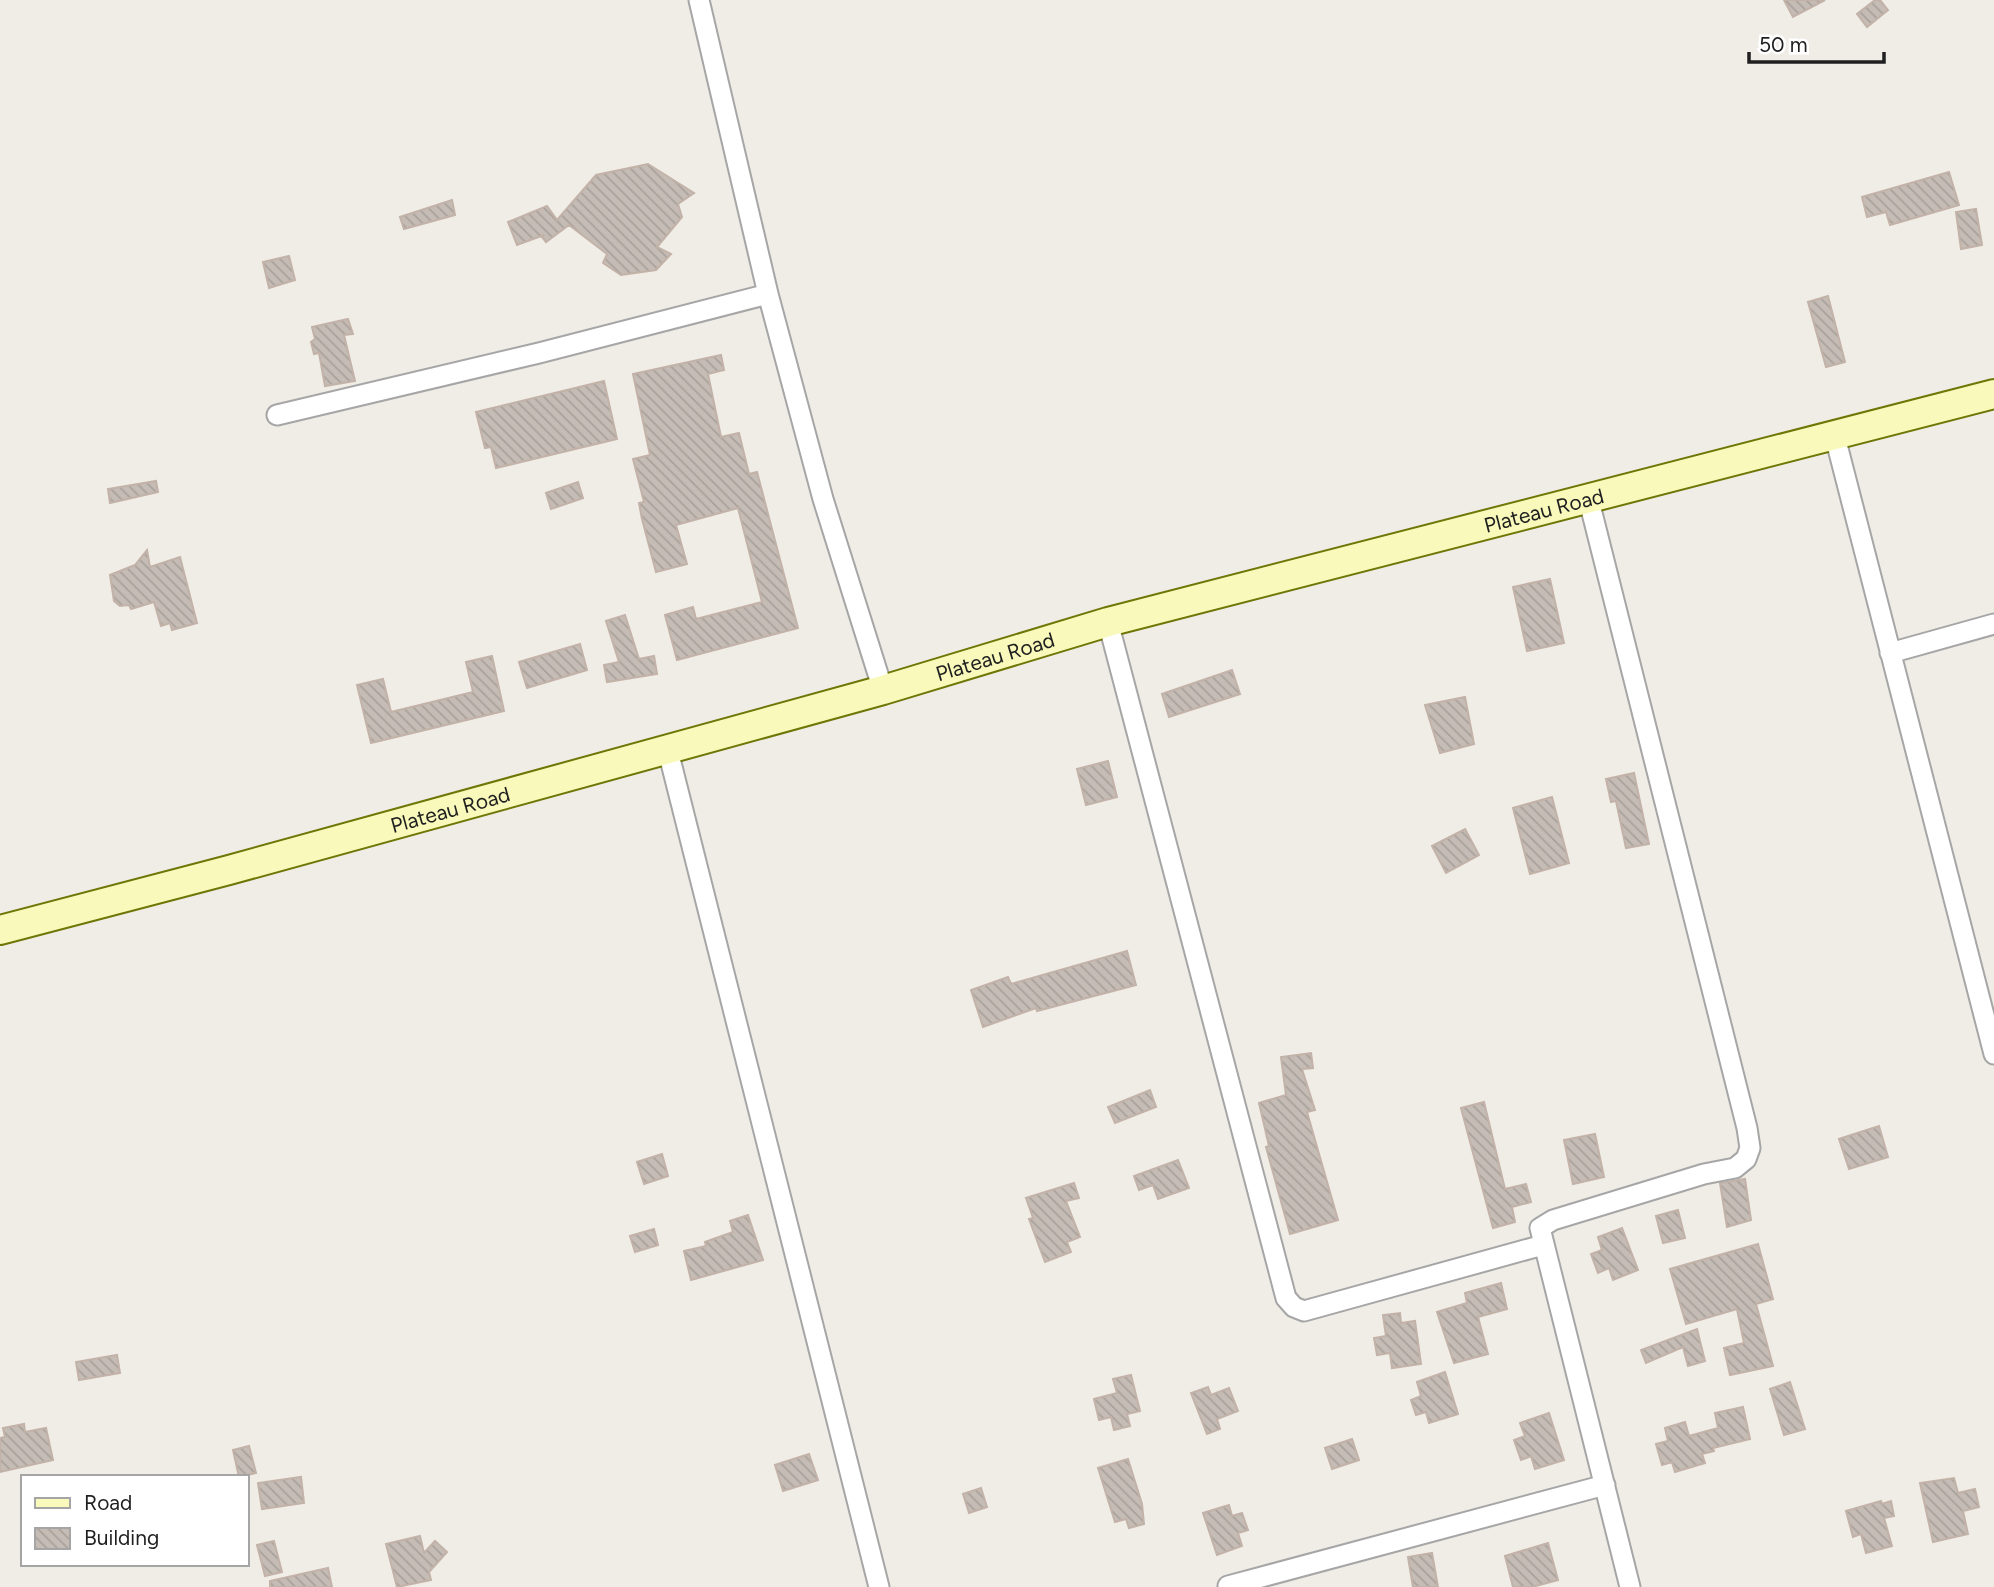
<svg xmlns="http://www.w3.org/2000/svg" width="1994" height="1587" viewBox="0 0 1994 1587" font-family="Figtree,sans-serif">
	<defs>
		<pattern id="building-back-hatch" width="6" height="6" patternUnits="userSpaceOnUse" patternTransform="scale(1.75)"><rect width="6" height="6" fill="#c5bcb5"/><path d="M-1 5l2 2M0 0l6 6M5-1l2 2" fill="none" stroke="#a9a19b"/></pattern>
	</defs>
	<rect width="100%" height="100%" fill="#f0ece6"/>
	<!-- building -->
	<path fill="url(#building-back-hatch)" stroke="#c2b2a8" stroke-width="2" d="M1784 0H1825L1793 17Z
		M1875 0H1880L1888 10 1867 27 1857 14Z
		M648 164 694 193 678 204 682 217 657 247 671 254 656 270 621 275 603 263 607 254 569 225 546 242 542 237 544 235 517 245 508 222 547 206 557 220 596 175Z
		M1949 172 1959 205 1890 225 1886 212 1867 217 1862 197Z
		M452 200 455 215 404 229 400 217Z
		M1976 209 1982 245 1961 249 1956 212Z
		M289 256 295 280 269 288 263 262Z
		M1828 296 1845 362 1826 367 1808 302Z
		M348 319 353 334 344 335 355 381 325 386 319 353 314 354 311 342 315 339 312 327Z
		M721 355 724 370 708 374 721 437 739 433 749 474 757 472 798 628 677 660 665 615 693 607 696 619 762 602 738 508 676 525 687 564 656 572 642 519 639 503 644 502 633 459 650 455 633 374Z
		M604 381 617 439 496 468 491 447 485 448 476 412Z
		M156 481 158 492 110 503 108 489Z
		M578 482 583 498 551 509 546 493Z
		M147 550 150 567 180 557 197 623 172 630 170 623 161 626 154 602 131 609 129 605 120 606 114 601 110 575 135 565Z
		M1550 579 1564 643 1527 651 1513 587Z
		M625 615 639 659 654 656 657 674 607 682 604 665 619 662 606 621Z
		M580 644 587 670 527 688 519 662Z
		M492 656 504 711 371 743 357 685 383 679 391 712 473 692 466 662Z
		M1232 670 1240 694 1169 717 1162 694Z
		M1465 697 1474 744 1440 753 1425 705Z
		M1108 761 1117 797 1086 805 1077 769Z
		M1634 773 1649 844 1626 848 1616 801 1611 802 1606 779Z
		M1552 797 1569 863 1530 874 1513 808Z
		M1465 829 1479 855 1446 873 1432 846Z
		M1127 951 1136 985 1037 1011 1036 1008 983 1027 971 990 1008 977 1011 984Z
		M1311 1053 1313 1068 1302 1069 1315 1110 1307 1112 1338 1220 1290 1234 1266 1147 1269 1146 1259 1103 1286 1095 1281 1057Z
		M1150 1090 1156 1107 1115 1123 1108 1107Z
		M1484 1102 1505 1189 1526 1184 1531 1202 1512 1207 1515 1222 1493 1228 1461 1108Z
		M1879 1126 1888 1157 1849 1169 1839 1139Z
		M1595 1134 1604 1177 1573 1184 1564 1140Z
		M662 1154 668 1176 644 1184 637 1162Z
		M1178 1160 1189 1188 1158 1199 1153 1185 1139 1190 1134 1176Z
		M1745 1179 1751 1220 1727 1227 1720 1183Z
		M1074 1183 1079 1198 1066 1201 1080 1237 1067 1242 1071 1252 1045 1262 1029 1219 1033 1218 1026 1198Z
		M1678 1210 1685 1238 1663 1243 1656 1216Z
		M748 1215 763 1260 691 1280 684 1251 706 1246 705 1242 733 1232 730 1221Z
		M1622 1228 1638 1270 1613 1280 1609 1268 1598 1273 1591 1254 1602 1250 1598 1237Z
		M654 1229 658 1245 635 1252 630 1236Z
		M1758 1244 1773 1299 1756 1304 1773 1366 1730 1375 1724 1348 1744 1343 1737 1309 1686 1324 1670 1269Z
		M1501 1283 1507 1309 1478 1317 1488 1354 1454 1363 1437 1312 1467 1303 1465 1293Z
		M1400 1313 1401 1323 1415 1321 1421 1364 1392 1368 1390 1353 1377 1355 1374 1338 1386 1336 1383 1315Z
		M1697 1329 1705 1361 1688 1366 1683 1347 1646 1363 1641 1350Z
		M117 1355 120 1373 79 1380 76 1362Z
		M1445 1372 1458 1414 1429 1423 1426 1412 1416 1415 1411 1400 1421 1396 1417 1382Z
		M1131 1375 1140 1411 1127 1414 1130 1426 1114 1430 1111 1417 1099 1420 1094 1399 1117 1393 1113 1379Z
		M1790 1382 1805 1429 1784 1435 1770 1389Z
		M1208 1387 1211 1395 1229 1388 1238 1411 1217 1419 1220 1429 1207 1434 1191 1393Z
		M1743 1407 1750 1439 1713 1448 1714 1451 1702 1454 1705 1463 1675 1472 1672 1462 1662 1465 1656 1444 1668 1441 1665 1428 1685 1422 1689 1436 1718 1428 1715 1413Z
		M1549 1413 1564 1460 1535 1469 1531 1456 1521 1460 1514 1440 1525 1436 1520 1423Z
		M24 1424 25 1432 46 1428 53 1460 0 1472V1438L5 1437 3 1428Z
		M1352 1439 1359 1460 1332 1469 1325 1448Z
		M249 1446 256 1473 239 1477 233 1450Z
		M809 1454 818 1480 783 1491 775 1465Z
		M1128 1459 1142 1504 1144 1524 1129 1528 1126 1519 1115 1522 1098 1468Z
		M301 1477 304 1503 262 1509 258 1483Z
		M1954 1478 1958 1493 1975 1489 1979 1507 1963 1511 1968 1534 1933 1542 1920 1483Z
		M981 1488 987 1507 969 1513 963 1494Z
		M1881 1501 1882 1504 1891 1501 1894 1516 1884 1518 1892 1546 1866 1553 1861 1534 1853 1537 1846 1511Z
		M1229 1505 1232 1516 1242 1513 1248 1530 1238 1533 1242 1546 1217 1555 1203 1513Z
		M420 1536 424 1553 435 1541 447 1552 429 1572 431 1580 397 1587 386 1544Z
		M274 1541 282 1572 265 1576 257 1545Z
		M1548 1543 1558 1580 1532 1587H1513L1505 1556Z
		M1432 1553 1438 1587H1413L1408 1557Z
		M328 1568 332 1587H270V1581Z"/>
	<g fill="none" stroke-linecap="round" stroke-linejoin="round">
		<defs>
			<path id="street" d="M699 0 768 294
				M277 415 539 353 768 294 823 499 883 690
				M1834 433 1994 1054
				M1588 497 1747 1128 1750 1148 1746 1159 1735 1168 1704 1174 1553 1220 1540 1228 1630 1587
				M1108 622 1286 1298 1294 1307 1304 1311 1543 1245
				M1890 653 1994 624
				M667 747 879 1587
				M1228 1586 1605 1485"/>
			<g id="secondary">
				<path id="s1" d="M0 930 229 870 883 690 1108 622 1994 394"/>
			</g>
		</defs>
		<!-- street casing -->
		<use href="#street" stroke="#a6a6a6" stroke-width="23"/>
		<!-- secondary casing -->
		<use href="#secondary" stroke="#6e7706" stroke-width="32"/>
		<!-- street -->
		<use href="#street" stroke="#fff" stroke-width="19"/>
		<!-- secondary -->
		<use href="#secondary" stroke="#f8f9ba" stroke-width="28"/>
	</g>
	<g text-anchor="middle" dominant-baseline="central" stroke-width="5" stroke-linejoin="round" paint-order="stroke">
		<!-- street labels -->
		<g font-size="21" fill="#1f1f1f" stroke="#fff">
			<text stroke="none"><textPath href="#s1" startOffset="1600">Plateau Road</textPath></text>
			<text stroke="none"><textPath href="#s1" startOffset="1032">Plateau Road</textPath></text>
			<text stroke="none"><textPath href="#s1" startOffset="466">Plateau Road</textPath></text>
		</g>
	</g>
	<!-- legend -->
	<rect x="21" y="1475" width="228" height="91" fill="#ffffff" stroke="#a5a5a5" stroke-width="2"/>
	<rect x="35" y="1498" width="35" height="10" fill="#f8f9ba" stroke="#a5a5a5" stroke-width="2"/>
	<text x="84" y="1510" font-size="21" fill="#1f1f1f">Road</text>
	<rect x="35" y="1528" width="35" height="21" fill="url(#building-back-hatch)" stroke="#a5a5a5" stroke-width="2"/>
	<text x="84" y="1545" font-size="21" fill="#1f1f1f">Building</text>
	<!-- scale -->
	<path d="M1749 52v10h135v-10" fill="none" stroke="#1f1f1f" stroke-width="3.5"/>
	<text x="1759" y="52" font-size="21" fill="#1f1f1f" stroke="#ffffff" stroke-width="5" paint-order="stroke">50 m</text>
</svg>
